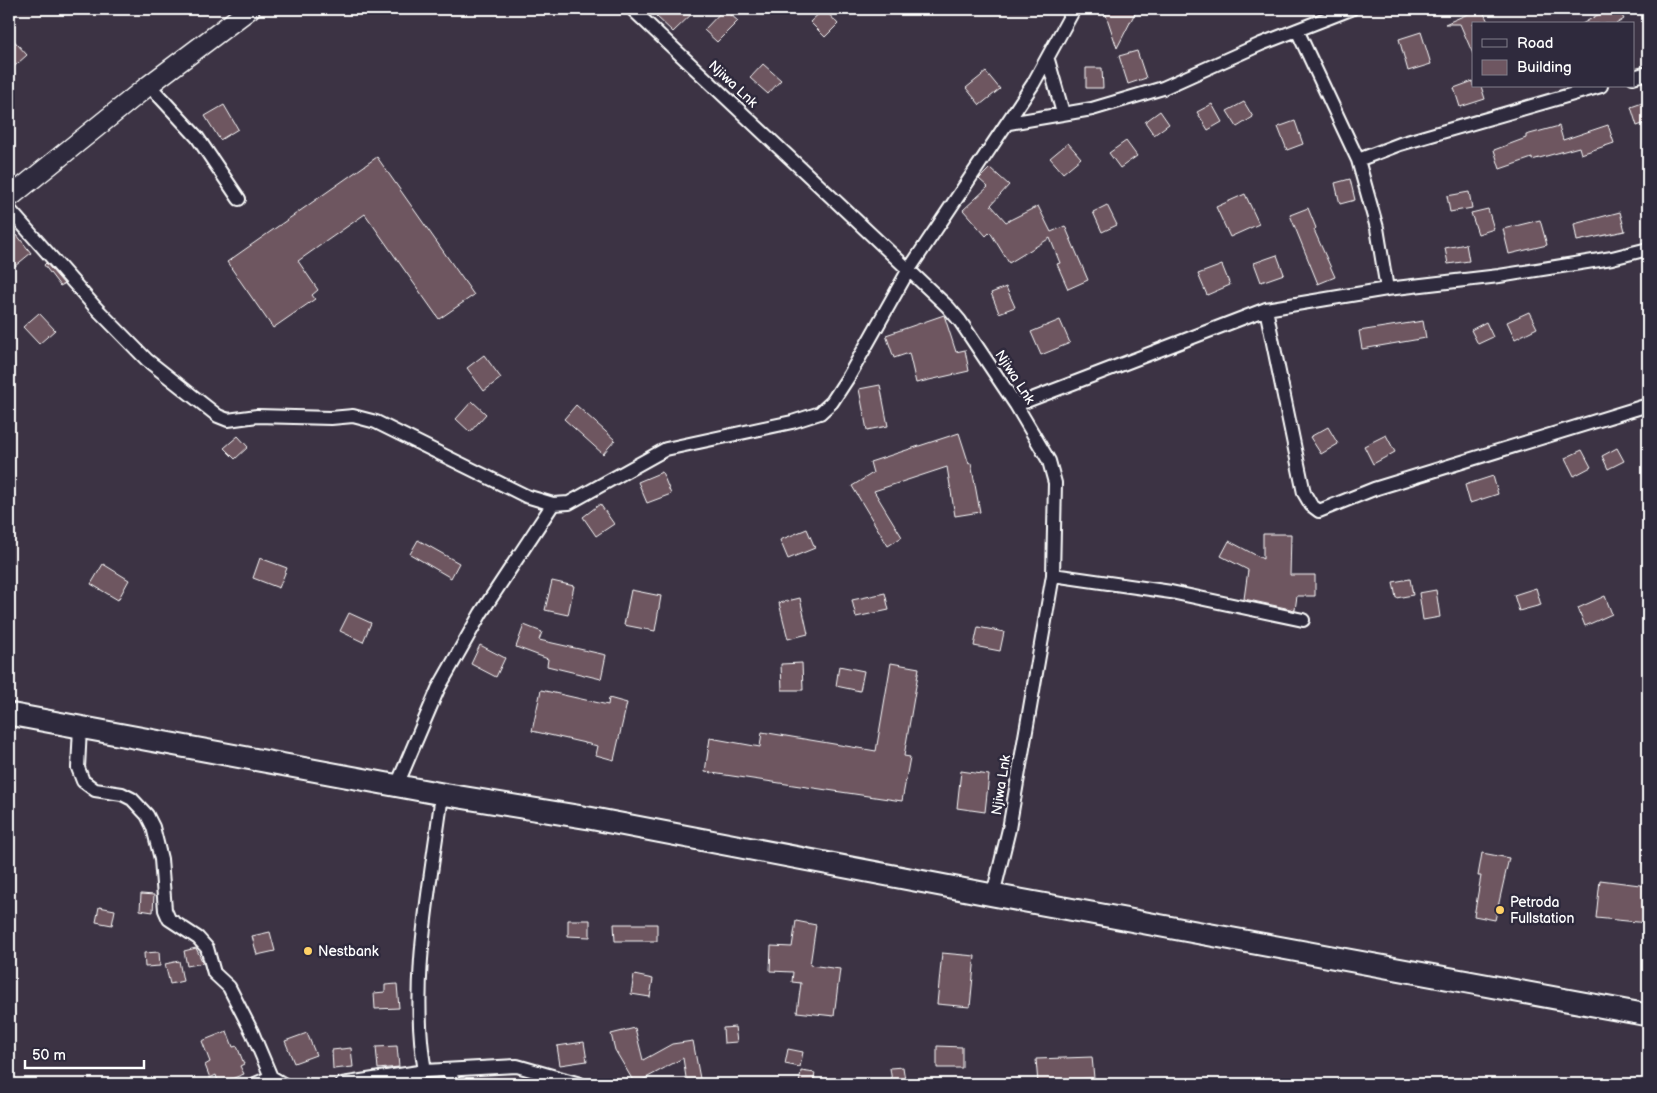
<svg xmlns="http://www.w3.org/2000/svg" width="1657" height="1093" viewBox="0 0 1657 1093" font-family="'Balsamiq Sans',sans-serif">
	<rect width="100%" height="100%" fill="#3c3344"/>
	<filter id="ink" filterUnits="userSpaceOnUse"><feTurbulence type="fractalNoise" baseFrequency=".02" numOctaves="2"/><feDisplacementMap in="SourceGraphic" scale="10" xChannelSelector="R" yChannelSelector="G"/><feConvolveMatrix kernelMatrix="1 2 1 2 8 2 1 2 1" color-interpolation-filters="sRGB"/></filter>
	<g filter="url(#ink)">
		<!-- building -->
		<path fill="#6e5661" stroke="#fff" d="M664 9H697L673 32 656 16Z
			M724 9 738 21 717 42 704 30Z
			M824 9 838 24 825 37 810 22Z
			M1104 9H1137L1117 48Z
			M1479 9H1482L1489 24H1473V54L1460 24H1445Z
			M1598 9H1618L1624 19 1616 24H1582L1601 13Z
			M1421 32 1431 64 1408 71 1399 39Z
			M9 35 27 55 9 71Z
			M1137 51 1146 78 1128 84 1119 56Z
			M763 64 781 80 768 94 750 78Z
			M1086 68H1102L1103 88H1086Z
			M986 72 1000 89 980 105 966 88Z
			M1473 81V86H1481L1485 99 1460 107 1454 88Z
			M1648 101V122L1637 126 1631 107Z
			M1244 102 1253 117 1237 127 1227 111Z
			M1212 104 1222 122 1208 130 1197 112Z
			M224 105 238 129 220 140 205 116Z
			M1160 111 1169 124 1154 135 1145 122Z
			M1295 121 1303 144 1287 150 1278 127Z
			M1608 125 1614 143 1581 154 1579 147 1532 160V158L1500 169 1494 150 1526 138V135L1559 126 1563 140Z
			M1126 141 1137 156 1120 168 1109 153Z
			M1068 143 1081 158 1063 173 1050 158Z
			M377 157 474 295 439 319 365 214 298 261 318 290 312 295 315 299 273 328 227 262Z
			M990 168 1009 185 991 205 1006 222 1038 206 1051 232 1065 226 1088 280 1068 289 1057 264 1060 263 1050 238 1009 263 990 232 986 236 963 210 988 187 979 179Z
			M1350 179 1355 200 1340 204 1335 183Z
			M1469 192 1472 208 1450 212 1447 196Z
			M1245 194 1259 224 1230 237 1216 207Z
			M1107 205 1117 225 1102 232 1093 212Z
			M1308 208 1316 228 1314 230 1335 277 1318 284 1290 215Z
			M1488 209 1494 229 1478 234 1471 213Z
			M1620 212 1625 231 1577 241 1574 224Z
			M1540 220 1547 245 1509 254 1503 229Z
			M17 235 31 253 9 271V242Z
			M1466 244 1469 261 1448 264 1445 248Z
			M1277 255 1284 274 1261 282 1254 263Z
			M46 263 64 284 60 286 44 265Z
			M1222 265 1230 285 1207 295 1198 274Z
			M1006 287 1015 307 999 313 991 293Z
			M1529 312 1537 328 1515 339 1507 322Z
			M39 313 55 330 39 344 23 327Z
			M944 315 956 352 965 350 969 371 916 383 909 353 894 358 886 335Z
			M1060 320 1070 343 1041 355 1031 332Z
			M1423 321 1426 338 1362 349 1359 331Z
			M1486 322 1493 337 1478 344 1471 330Z
			M484 355 501 378 484 391 467 368Z
			M880 385 888 426 867 430 859 389Z
			M472 401 486 414 470 432 456 419Z
			M576 405 615 440 603 454 564 419Z
			M1328 427 1338 444 1321 454 1310 437Z
			M959 433 969 464 971 463 980 512 955 516 947 467 874 491 902 537 888 546 852 486 873 473 870 462Z
			M1386 435 1395 452 1373 464 1364 446Z
			M238 436 248 447 235 459 224 448Z
			M1617 448 1624 461 1608 469 1602 456Z
			M1582 450 1591 467 1574 476 1565 458Z
			M662 472 671 494 647 503 638 482Z
			M1493 476 1498 494 1470 503 1465 485Z
			M600 504 614 524 596 536 583 517Z
			M807 529 815 548 788 559 780 540Z
			M1263 534H1291L1290 575H1315V596H1297L1295 610 1244 599 1248 570 1221 556 1229 541 1263 559Z
			M418 540 459 563 451 578 410 554Z
			M260 558 287 568 279 588 253 578Z
			M103 564 129 580 118 600 91 584Z
			M1410 579 1413 595 1396 598 1393 582Z
			M552 581 574 586 568 615 545 610Z
			M1536 588 1541 605 1519 611 1514 595Z
			M631 590 661 596 655 631 624 625Z
			M1436 590 1440 617 1423 620 1419 593Z
			M885 593 889 610 856 617 852 600Z
			M1605 596 1612 614 1585 626 1578 608Z
			M800 598 808 634 788 639 779 603Z
			M349 613 371 623 363 642 340 631Z
			M524 625 542 632 539 640 606 655 601 679 547 666 548 659 516 647Z
			M978 627 1004 632 1000 651 974 646Z
			M480 645 505 658 496 677 471 664Z
			M802 663 803 690H782L781 664Z
			M891 663 919 668 904 756 910 757 902 801 705 772 710 738 760 747 762 732 876 751Z
			M839 666 864 671 860 691 836 686Z
			M541 690 608 705 609 698 627 703 614 760 596 755 598 746 532 731Z
			M961 771 989 775 985 812 957 808Z
			M1482 853 1509 858 1495 920 1474 916 1481 876H1478Z
			M1600 880 1648 886V923L1596 918Z
			M141 894 154 895 153 912 140 910Z
			M99 907 115 910 112 925 96 922Z
			M568 920H590V937L568 936Z
			M796 921 816 925 810 965 840 969 834 1016 797 1012 801 983 792 982 793 972 770 971 771 946 792 947Z
			M614 924H657V941H615Z
			M270 932 275 951 257 955 252 936Z
			M196 948 203 963 187 966 184 951Z
			M159 952 160 966 145 967 144 953Z
			M942 953 975 956 970 1007 937 1004Z
			M179 961 183 981 170 984 165 964Z
			M634 975 653 979 650 997 631 994Z
			M397 984 399 1008 375 1009 374 993 385 992V985Z
			M735 1027 737 1042 724 1043 723 1028Z
			M635 1028 643 1060 672 1044 693 1041 701 1084H687L683 1058 635 1084 615 1050 611 1034Z
			M227 1031 233 1047 237 1046 244 1064 240 1066 244 1074 219 1084 216 1075 210 1078 205 1065 210 1062 202 1041Z
			M307 1033 316 1055 294 1063 285 1041Z
			M584 1042 587 1061 560 1065 557 1046Z
			M397 1046 399 1067 378 1069 376 1047Z
			M937 1046 962 1047V1068H937Z
			M351 1048 353 1067 333 1069 332 1050Z
			M788 1049 803 1052 800 1067 785 1064Z
			M1092 1057 1094 1078 1068 1079V1084H1038L1036 1059Z
			M903 1067 905 1080 892 1082 890 1068Z
			M801 1071 815 1073 813 1084H799Z"/>
		<g fill="none" stroke-linecap="round" stroke-linejoin="round">
			<defs>
				<path id="minor" d="M632 9 948 307 960 321 1016 405 1049 461 1055 483 1053 575 1009 829 993 895
					M1297 30 1358 160
					M1048 60 1063 113
					M1633 77 1648 73
					M149 85 197 137 239 199
					M1009 123 1092 109 1163 88 1261 44 1351 9
					M9 209 96 308 147 360 218 416 228 420 257 416 331 418 353 416 376 422 526 496 553 504 569 503 666 449 792 422 820 413 832 402 849 376 908 271 1033 84 1074 9
					M1387 289 1377 228 1358 160 1400 144 1601 86
					M1266 309 1304 493 1311 505 1319 511 1374 489 1648 405
					M1016 405 1266 309 1387 289 1499 276 1612 258 1648 249
					M1053 575 1171 592 1303 620
					M80 727 78 768 83 781 95 790 122 794 132 799 147 815 153 827 161 859 165 910 169 919 198 938 207 948 214 973 229 987 252 1032 271 1077
					M397 785 438 689 481 613 553 504
					M442 794C431 883 409 982 425 1071L517 1066 580 1084
					M449 1071 454 1084
					M255 1084 271 1077 283 1084
					M342 1084 425 1071"/>
				<path id="secondary" d="M9 198 149 85 250 9"/>
				<path id="trunk" d="M9 714 442 794 589 818 993 895 1648 1015"/>
			</defs>
			<!-- minor casing -->
			<use href="#minor" stroke="#fff" stroke-width="16"/>
			<!-- secondary casing -->
			<use href="#secondary" stroke="#fff" stroke-width="22"/>
			<!-- trunk casing -->
			<use href="#trunk" stroke="#fff" stroke-width="25"/>
			<!-- minor -->
			<use href="#minor" stroke="#2f2a3d" stroke-width="12"/>
			<!-- secondary -->
			<use href="#secondary" stroke="#2f2a3d" stroke-width="19"/>
			<!-- trunk -->
			<use href="#trunk" stroke="#2f2a3d" stroke-width="21"/>
		</g>
	</g>
	<!-- markers -->
	<g fill="#ffd166" stroke="#2f2a3d" stroke-width="2">
		<circle cx="1500" cy="910" r="5"/>
		<circle cx="308" cy="951" r="5"/>
	</g>
	<g text-anchor="middle" dominant-baseline="central" stroke-width="5" stroke-linejoin="round" paint-order="stroke">
		<!-- street labels -->
		<g font-size="14" fill="#fff" stroke="#2f2a3d">
			<text transform="translate(733 84) rotate(43)">Njiwa Lnk</text>
			<text transform="translate(1015 377) rotate(57)">Njiwa Lnk</text>
			<text transform="translate(1001 785) rotate(-81)">Njiwa Lnk</text>
		</g>
		<!-- poi labels -->
		<g font-size="14" fill="#fff" stroke="#2f2a3d" text-anchor="start">
			<text x="1510" y="902">Petroda<tspan x="1510" dy="16">Fullstation</tspan></text>
			<text x="318" y="951">Nestbank</text>
		</g>
	</g>
	<!-- margin -->
	<rect width="1657" height="1093" fill="none" stroke="#2f2a3d" stroke-width="30"/>
	<rect x="15" y="15" width="1627" height="1063" fill="none" stroke="#fff" stroke-width="2" filter="url(#ink)"/>
	<!-- legend -->
	<rect x="1472" y="22" width="162" height="65" fill="#2f2a3d" stroke="#827f8b"/>
	<rect x="1482" y="39" width="25" height="8" fill="#2f2a3d" stroke="#827f8b"/>
	<text x="1517" y="48" font-size="15" fill="#ffffff">Road</text>
	<rect x="1482" y="60" width="25" height="15" fill="#6e5661" stroke="#827f8b"/>
	<text x="1517" y="72" font-size="15" fill="#ffffff">Building</text>
	<!-- scale -->
	<path d="M25 1060v8h119v-8" fill="none" stroke="#ffffff" stroke-width="2.5"/>
	<text x="32" y="1060" font-size="15" fill="#ffffff" stroke="#2f2a3d" stroke-width="4" paint-order="stroke">50 m</text>
</svg>
